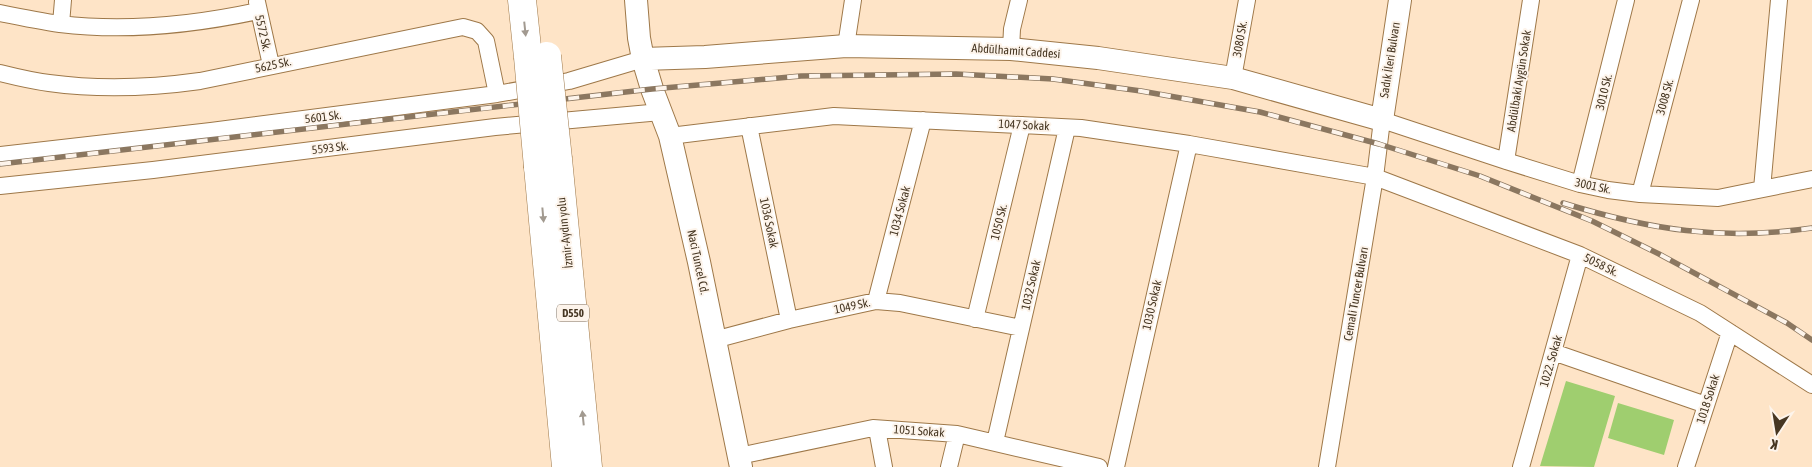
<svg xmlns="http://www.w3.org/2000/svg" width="1812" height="467" viewBox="0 0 1812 467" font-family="'Asap Condensed',sans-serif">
	<rect width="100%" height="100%" fill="#fee4c7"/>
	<!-- green -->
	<path fill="#9fce6f" d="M1566 381 1615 396 1594 467 1540 466Z
		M1618 403 1674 420 1664 455 1608 438Z"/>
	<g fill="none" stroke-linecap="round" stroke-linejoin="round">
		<defs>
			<path id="street" d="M257 2 271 65
				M0 13C20 17 40 21 60 24 126 32 193 25 258 11
				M61 24 63 0
				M846 46 853 0
				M1011 49 1012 29 1019 0
				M0 73C16 77 33 81 49 83 100 90 150 88 200 81L463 27 477 31 486 41 497 94
				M1233 78 1247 0
				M749 126 789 320
				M670 136 834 116 1081 128 1189 144 1375 177 1580 255 1700 313 1812 385
				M0 155 211 131 497 94 569 81 643 59
				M1506 161 1531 0
				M1580 184 1626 0
				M0 186 153 170 495 127 661 112
				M1762 189 1779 0
				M1640 194 1691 0
				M876 301 923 120
				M975 319 1022 125
				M714 340 789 320 876 301 900 303 1021 328
				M1553 352 1706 405
				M877 429 884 467
				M995 442 1067 128
				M739 456 873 428 957 434 1099 467
				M949 467 957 434
				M1116 467 1189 144
				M1327 467 1375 177 1382 120 1506 161 1580 184 1608 190 1640 194 1718 198 1812 179
				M1521 467 1580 255
				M1686 467 1730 332"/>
			<path id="secondary" d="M636 0 639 38 643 59 652 89 670 136 699 262 741 467
				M643 59 705 57 846 46 1011 49 1098 58 1233 78 1382 120 1400 0"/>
			<path id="highway" d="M522 0 528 57
				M558 159 588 467
				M538 167 566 467"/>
		</defs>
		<!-- street casing -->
		<use href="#street" stroke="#9e7849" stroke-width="18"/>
		<!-- secondary casing -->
		<use href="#secondary" stroke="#9e7849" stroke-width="24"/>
		<!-- highway casing -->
		<use href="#highway" stroke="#9e7849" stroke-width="29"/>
		<!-- street -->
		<use href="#street" stroke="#fff" stroke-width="16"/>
		<!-- secondary -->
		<use href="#secondary" stroke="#fff" stroke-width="22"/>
		<!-- highway -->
		<use href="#highway" stroke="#fff" stroke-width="28"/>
		<defs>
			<path id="rail" d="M0 164 652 89 801 76 956 74 1053 79 1141 91 1260 112 1379 144 1480 176 1592 221 1659 254 1787 323 1812 340
				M1563 203C1650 230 1722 241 1812 228"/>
		</defs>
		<!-- rail casing -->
		<use href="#rail" stroke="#8b7760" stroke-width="5.5"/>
		<!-- rail -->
		<use href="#rail" stroke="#fdf4eb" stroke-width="4" stroke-dasharray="11" stroke-linecap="butt"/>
		<defs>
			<path id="highway-bridge" d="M547 56 558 159
				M528 57 538 167"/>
		</defs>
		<!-- highway-bridge casing -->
		<use href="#highway-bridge" stroke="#9e7849" stroke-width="29" stroke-linecap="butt"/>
		<!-- highway-bridge -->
		<use href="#highway-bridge" stroke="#fff" stroke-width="28"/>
	</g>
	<!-- one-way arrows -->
	<defs><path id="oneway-solid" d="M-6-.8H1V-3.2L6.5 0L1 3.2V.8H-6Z" transform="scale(1.25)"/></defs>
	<g fill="#a29a90">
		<use href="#oneway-solid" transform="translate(525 29) rotate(84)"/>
		<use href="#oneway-solid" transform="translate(543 215) rotate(85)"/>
		<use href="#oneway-solid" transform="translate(583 418) rotate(-96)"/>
	</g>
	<g text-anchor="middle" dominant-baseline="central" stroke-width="4" stroke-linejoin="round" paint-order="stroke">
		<!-- shield labels -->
		<rect fill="#fdf4eb" stroke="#7d6f5e" stroke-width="1" x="557" y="304.5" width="32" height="17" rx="4"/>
		<g font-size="11" font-weight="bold" fill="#463622">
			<text x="573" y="313">D550</text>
		</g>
		<!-- street labels -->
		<g font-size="12" fill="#463622" stroke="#fdf4eb">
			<text transform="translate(263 33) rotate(77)">5572 Sk.</text>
			<text transform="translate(1240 39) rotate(-80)">3080 Sk.</text>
			<text transform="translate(1016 51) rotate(4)">Abdülhamit Caddesi</text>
			<text transform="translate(1390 60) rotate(-81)">Sadık İleri Bulvarı</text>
			<text transform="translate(273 65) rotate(-12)">5625 Sk.</text>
			<text transform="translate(1519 81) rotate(-81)">Abdülbaki Aygün Sokak</text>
			<text transform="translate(1604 92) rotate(-76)">3010 Sk.</text>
			<text transform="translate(1665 97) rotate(-75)">3008 Sk.</text>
			<text transform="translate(323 117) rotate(-7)">5601 Sk.</text>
			<text transform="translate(1024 125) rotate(3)">1047 Sokak</text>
			<text transform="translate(330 148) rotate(-7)">5593 Sk.</text>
			<text transform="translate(1593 186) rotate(12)">3001 Sk.</text>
			<text transform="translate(900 211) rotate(-75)">1034 Sokak</text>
			<text transform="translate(999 222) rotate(-76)">1050 Sk.</text>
			<text transform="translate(769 223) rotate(78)">1036 Sokak</text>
			<text transform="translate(565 233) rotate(-96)">İzmir-Aydın yolu</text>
			<text transform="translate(698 262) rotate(78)">Naci Tuncel Cd.</text>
			<text transform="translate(1601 265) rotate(26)">5058 Sk.</text>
			<text transform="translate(1031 285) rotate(-77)">1032 Sokak</text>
			<text transform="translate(1356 294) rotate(-80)">Cemali Tuncer Bulvarı</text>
			<text transform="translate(1152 305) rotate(-77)">1030 Sokak</text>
			<text transform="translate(852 306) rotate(-12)">1049 Sk.</text>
			<text transform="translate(1551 361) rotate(-74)">1022. Sokak</text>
			<text transform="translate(1708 399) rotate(-72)">1018 Sokak</text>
			<text transform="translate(919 431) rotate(4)">1051 Sokak</text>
		</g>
	</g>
	<!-- north arrow -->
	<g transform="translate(1777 432) rotate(192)" stroke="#fdf4eb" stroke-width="4" paint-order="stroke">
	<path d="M0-4L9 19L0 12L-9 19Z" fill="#463622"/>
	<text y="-8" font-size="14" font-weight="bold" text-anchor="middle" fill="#463622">K</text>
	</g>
</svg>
